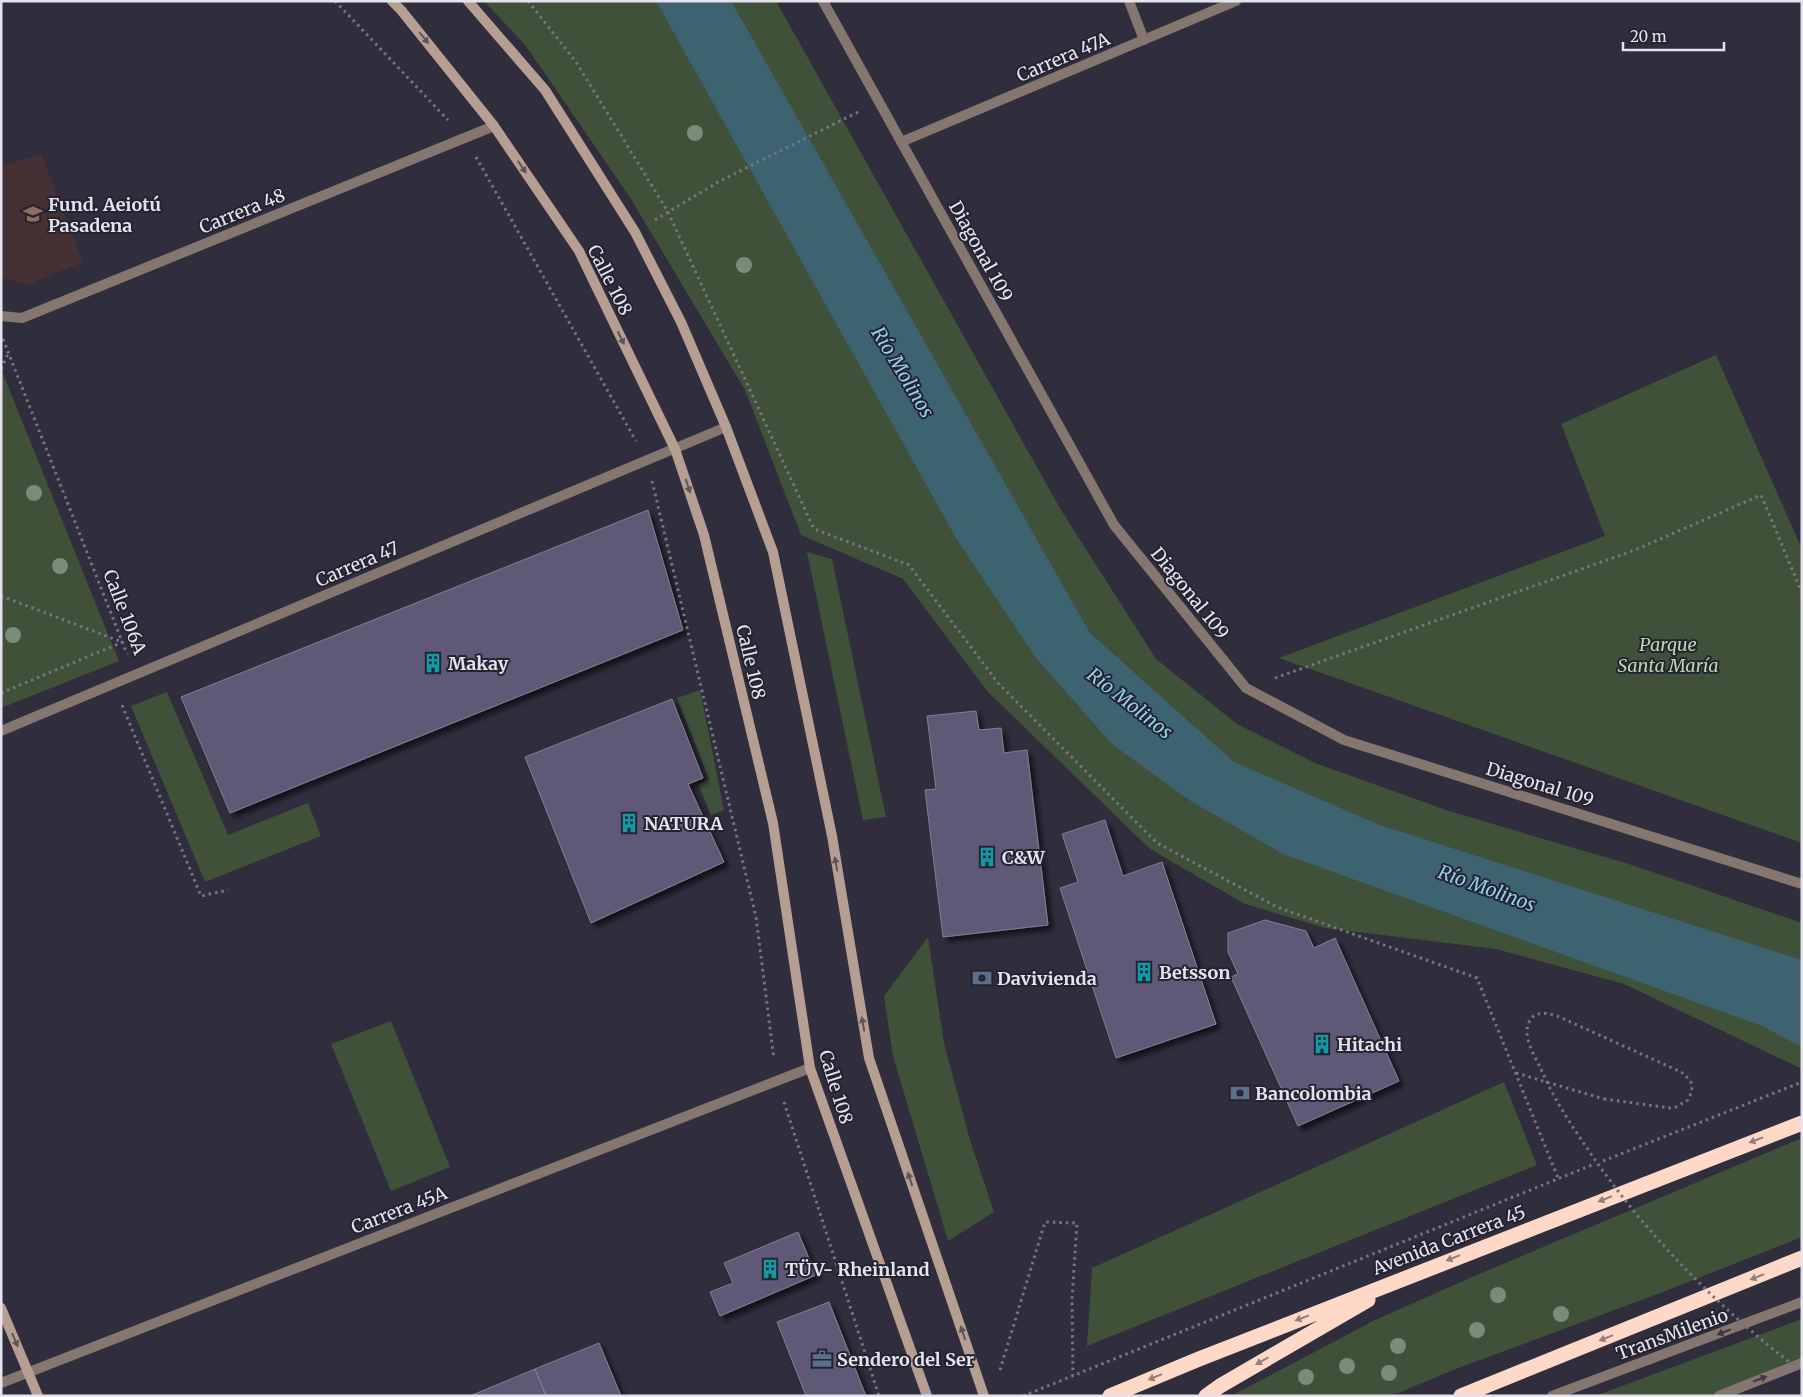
<svg xmlns="http://www.w3.org/2000/svg" width="1803" height="1397" viewBox="0 0 1803 1397" font-family="Merriweather,serif">
	<defs>
		<filter id="shadow"><feDropShadow dx="4.5" dy="4.5" stdDeviation="2.5" flood-color="#0009"/></filter>
	</defs>
	<rect width="100%" height="100%" fill="#302d3c"/>
	<!-- education -->
	<path fill="#453133" d="M41 153 83 262 27 285 1 277V167Z"/>
	<!-- green -->
	<path fill="#3f5138" d="M484 1H776L1061 510 1156 659 1237 724 1315 763 1449 811 1632 865 1802 923V1069L1624 984 1496 949 1325 928 1245 904 1150 849 987 691 903 579 801 535 745 390 629 196 526 46Z
		M1716 355 1802 549V843L1279 658 1605 536 1561 424Z
		M1 369 119 661 1 708Z
		M807 552 832 559 886 817 863 820Z
		M700 690 724 810 711 815 698 784 709 779 677 698Z
		M167 692 228 835 308 803 321 836 205 882 131 706Z
		M928 937 944 1043 970 1140 994 1212 948 1241 893 1056 884 996Z
		M391 1021 450 1167 391 1191 331 1044Z
		M1504 1082 1537 1165 1087 1346 1092 1268Z
		M1802 1138V1237L1663 1292 1453 1370 1391 1396H1231L1375 1320 1479 1274Z
		M1802 1319V1360L1717 1393 1708 1396H1595Z"/>
	<!-- water -->
	<path fill="#3d6270" d="M656 1H731L1090 633 1234 762 1377 824 1802 960V1047L1762 1026 1283 854 1192 802 1113 745 1036 658 956 538Z"/>
	<!-- building -->
	<path fill="#605977" stroke="#827e90" filter="url(#shadow)" d="M648 510 683 630 230 813 181 697Z
		M672 699 703 778 688 784 724 862 591 923 525 757Z
		M976 711 979 730 1001 728 1004 753 1027 750 1048 925 943 937 925 790 936 789 927 716Z
		M1105 820 1123 876 1162 862 1216 1024 1116 1058 1060 888 1078 882 1062 834Z
		M1265 920 1306 931 1314 948 1335 938 1399 1081 1298 1126 1231 977 1238 974 1228 952V933Z
		M798 1232 816 1275 720 1316 710 1292 733 1283 724 1263Z
		M829 1302 866 1396H806L777 1322Z
		M599 1343 621 1396H546L535 1369Z
		M535 1369 546 1396H470Z"/>
	<g fill="none" stroke-linecap="round" stroke-linejoin="round">
		<!-- path -->
		<path stroke="#777582" stroke-width="3" stroke-dasharray="2.5 4" stroke-linecap="butt" d="M335 1 448 120
			M528 1 576 62 668 212 814 529 909 565 998 683 1157 843 1277 907 1477 978 1558 1178
			M476 157 636 441
			M655 220 718 182 858 112
			M3 339 127 654
			M1 369 8 354
			M652 481 756 917 774 1059
			M1 596 122 642
			M1275 678 1635 550 1761 495 1802 593
			M1 693 123 642
			M122 705 201 896 228 890
			M1516 1073 1604 1099
			M784 1102 879 1396
			M1603 1161 1802 1082
			M1000 1370 1045 1222 1077 1223 1072 1299 1073 1375
			M1023 1396 1592 1165"/>
		<!-- lane -->
		<path stroke="#85766f" stroke-width="10" d="M1552 1396 1802 1302
			M1719 1396 1802 1363"/>
		<!-- street -->
		<path stroke="#85766f" stroke-width="10" d="M823 1 1114 525 1246 688 1344 740 1802 884
			M1129 1 1144 40
			M901 142 1236 1
			M1 316 22 318 494 126
			M1 731 726 427
			M1 1383 810 1068"/>
		<!-- secondary -->
		<path stroke="#b69e93" stroke-width="10" d="M392 1 401 10 494 126 579 251 675 449 704 535 773 823 810 1068 927 1396
			M468 1 545 90 635 232 681 322 726 427 773 552 832 836 869 1058 984 1396
			M1 1308 38 1396"/>
		<!-- highway -->
		<path stroke="#fed9c7" stroke-width="15" d="M1110 1396 1199 1359 1802 1123
			M1206 1396 1220 1386 1368 1300
			M1461 1396 1802 1258"/>
		<!-- path-bridge -->
		<path stroke="#777582" stroke-width="3" stroke-dasharray="2.5 4" stroke-linecap="butt" d="M1604 1099 1670 1108 1676 1107 1688 1100 1692 1091 1691 1082 1684 1074 1679 1071 1555 1015C1545 1013 1534 1011 1529 1022 1522 1037 1535 1056 1541 1069 1554 1100 1574 1129 1593 1157 1651 1240 1722 1311 1802 1372"/>
	</g>
	<!-- trees -->
	<g fill="#7a8d78">
		<circle cx="695" cy="133" r="8"/>
		<circle cx="744" cy="265" r="8"/>
		<circle cx="34" cy="493" r="8"/>
		<circle cx="60" cy="566" r="8"/>
		<circle cx="13" cy="635" r="8"/>
		<circle cx="1498" cy="1295" r="8"/>
		<circle cx="1561" cy="1314" r="8"/>
		<circle cx="1477" cy="1330" r="8"/>
		<circle cx="1398" cy="1346" r="8"/>
		<circle cx="1347" cy="1366" r="8"/>
		<circle cx="1389" cy="1373" r="8"/>
		<circle cx="1306" cy="1377" r="8"/>
	</g>
	<!-- one-way arrows -->
	<defs><path id="oneway-solid" d="M-6-.8H1V-3.2L6.5 0L1 3.2V.8H-6Z" transform="scale(1.25)"/></defs>
	<g fill="#605458">
		<use href="#oneway-solid" transform="translate(424 38) rotate(51)"/>
		<use href="#oneway-solid" transform="translate(522 167) rotate(56)"/>
		<use href="#oneway-solid" transform="translate(621 338) rotate(64)"/>
		<use href="#oneway-solid" transform="translate(688 486) rotate(71)"/>
		<use href="#oneway-solid" transform="translate(836 864) rotate(-100)"/>
		<use href="#oneway-solid" transform="translate(863 1024) rotate(-100)"/>
		<use href="#oneway-solid" transform="translate(910 1179) rotate(-109)"/>
		<use href="#oneway-solid" transform="translate(963 1333) rotate(-109)"/>
		<use href="#oneway-solid" transform="translate(15 1340) rotate(67)"/>
	</g>
	<g fill="#927e7c">
		<use href="#oneway-solid" transform="translate(1756 1140) rotate(159)"/>
		<use href="#oneway-solid" transform="translate(1605 1199) rotate(158)"/>
		<use href="#oneway-solid" transform="translate(1453 1258) rotate(158)"/>
		<use href="#oneway-solid" transform="translate(1757 1277) rotate(158)"/>
		<use href="#oneway-solid" transform="translate(1302 1318) rotate(159)"/>
		<use href="#oneway-solid" transform="translate(1606 1338) rotate(158)"/>
		<use href="#oneway-solid" transform="translate(1262 1361) rotate(150)"/>
		<use href="#oneway-solid" transform="translate(1155 1377) rotate(157)"/>
	</g>
	<g fill="#3e3840">
		<use href="#oneway-solid" transform="translate(1724 1332) rotate(159)"/>
		<use href="#oneway-solid" transform="translate(1760 1379) rotate(-21)"/>
	</g>
	<!-- icons -->
	<defs>
		<symbol id="school-bare" viewBox="-9 -9 18 18"><path d="M0-5L7-2L0 1L-7-2ZM-4 1L0 2.5L4 1V4Q0 6-4 4Z" fill="#8d6e63" stroke="#262331" stroke-width="2.5" paint-order="stroke"/></symbol>
		<symbol id="building-bare" viewBox="-9 -9 18 18"><path d="M-4-6H4V6H1V3H-1V6H-4ZM-2.5-4.3h1.7v1.8h-1.7ZM.8-4.3h1.7v1.8H.8ZM-2.5-1h1.7V.8h-1.7ZM.8-1h1.7V.8H.8Z" fill="#0f9aa8" stroke="#262331" stroke-width="2.5" paint-order="stroke"/></symbol>
		<symbol id="bank-bare" viewBox="-9 -9 18 18"><path d="M-6-4H6V4H-6ZM0-2.3a2.3 2.3 0 1 0 0 4.6a2.3 2.3 0 1 0 0-4.6Z" fill="#5c6f8a" stroke="#262331" stroke-width="2.5" paint-order="stroke"/></symbol>
		<symbol id="office-bare" viewBox="-9 -9 18 18"><path d="M-6-3h4V-5.5h4V-3h4V5H-6ZM-1-4.5V-3h2v-1.5ZM-6 0V1H6V0Z" fill="#5c6f8a" stroke="#262331" stroke-width="2.5" paint-order="stroke"/></symbol>
	</defs>
	<g fill-rule="evenodd">
		<use href="#school-bare" x="19" y="200" width="28" height="28"/>
		<use href="#building-bare" x="419" y="649" width="28" height="28"/>
		<use href="#building-bare" x="615" y="809" width="28" height="28"/>
		<use href="#building-bare" x="973" y="843" width="28" height="28"/>
		<use href="#building-bare" x="1130" y="958" width="28" height="28"/>
		<use href="#bank-bare" x="968" y="964" width="28" height="28"/>
		<use href="#building-bare" x="1308" y="1030" width="28" height="28"/>
		<use href="#bank-bare" x="1226" y="1079" width="28" height="28"/>
		<use href="#building-bare" x="756" y="1255" width="28" height="28"/>
		<use href="#office-bare" x="808" y="1345" width="28" height="28"/>
	</g>
	<g text-anchor="middle" dominant-baseline="central" stroke-width="4" stroke-linejoin="round" paint-order="stroke">
		<!-- street labels -->
		<g font-size="18" fill="#e5e3ed" stroke="#262331">
			<text transform="translate(1063 57) rotate(-23)">Carrera 47A</text>
			<text transform="translate(242 211) rotate(-22)">Carrera 48</text>
			<text transform="translate(981 251) rotate(61)">Diagonal 109</text>
			<text transform="translate(610 280) rotate(63)">Calle 108</text>
			<text transform="translate(357 564) rotate(-23)">Carrera 47</text>
			<text transform="translate(1190 593) rotate(51)">Diagonal 109</text>
			<text transform="translate(125 612) rotate(69)">Calle 106A</text>
			<text transform="translate(751 662) rotate(77)">Calle 108</text>
			<text transform="translate(1540 784) rotate(17)">Diagonal 109</text>
			<text transform="translate(836 1087) rotate(73)">Calle 108</text>
			<text transform="translate(399 1210) rotate(-21)">Carrera 45A</text>
			<text transform="translate(1449 1240) rotate(-21)">Avenida Carrera 45</text>
			<text transform="translate(1672 1334) rotate(-20)">TransMilenio</text>
		</g>
		<!-- poi labels -->
		<g font-size="18" font-weight="bold" fill="#e5e3ed" stroke="#262331" text-anchor="start">
			<text x="48" y="204">Fund. Aeiotú<tspan x="48" dy="21">Pasadena</tspan></text>
			<text x="448" y="663">Makay</text>
			<text x="644" y="823">NATURA</text>
			<text x="1002" y="857">C&amp;W</text>
			<text x="1159" y="972">Betsson</text>
			<text x="997" y="978">Davivienda</text>
			<text x="1337" y="1044">Hitachi</text>
			<text x="1255" y="1093">Bancolombia</text>
			<text x="785" y="1269">TÜV- Rheinland</text>
			<text x="837" y="1359">Sendero del Ser</text>
		</g>
		<!-- park labels -->
		<g font-size="18" font-style="italic" fill="#b7dba9" stroke="#262331">
			<text x="1668" y="644">Parque<tspan x="1668" dy="21">Santa María</tspan></text>
		</g>
		<!-- water labels -->
		<g font-size="19" font-style="italic" fill="#8dd1ec" stroke="#262331">
			<text transform="translate(903 372) rotate(59)">Río Molinos</text>
			<text transform="translate(1130 703) rotate(38)">Río Molinos</text>
			<text transform="translate(1487 888) rotate(20)">Río Molinos</text>
		</g>
	</g>
	<!-- border -->
	<rect width="1803" height="1397" fill="none" stroke="#e5e3ed" stroke-width="5"/>
	<!-- scale -->
	<path d="M1623 42v8h101v-8" fill="none" stroke="#e5e3ed" stroke-width="2.5"/>
	<text x="1630" y="42" font-size="15" fill="#e5e3ed" stroke="#262331" stroke-width="4" paint-order="stroke">20 m</text>
</svg>
